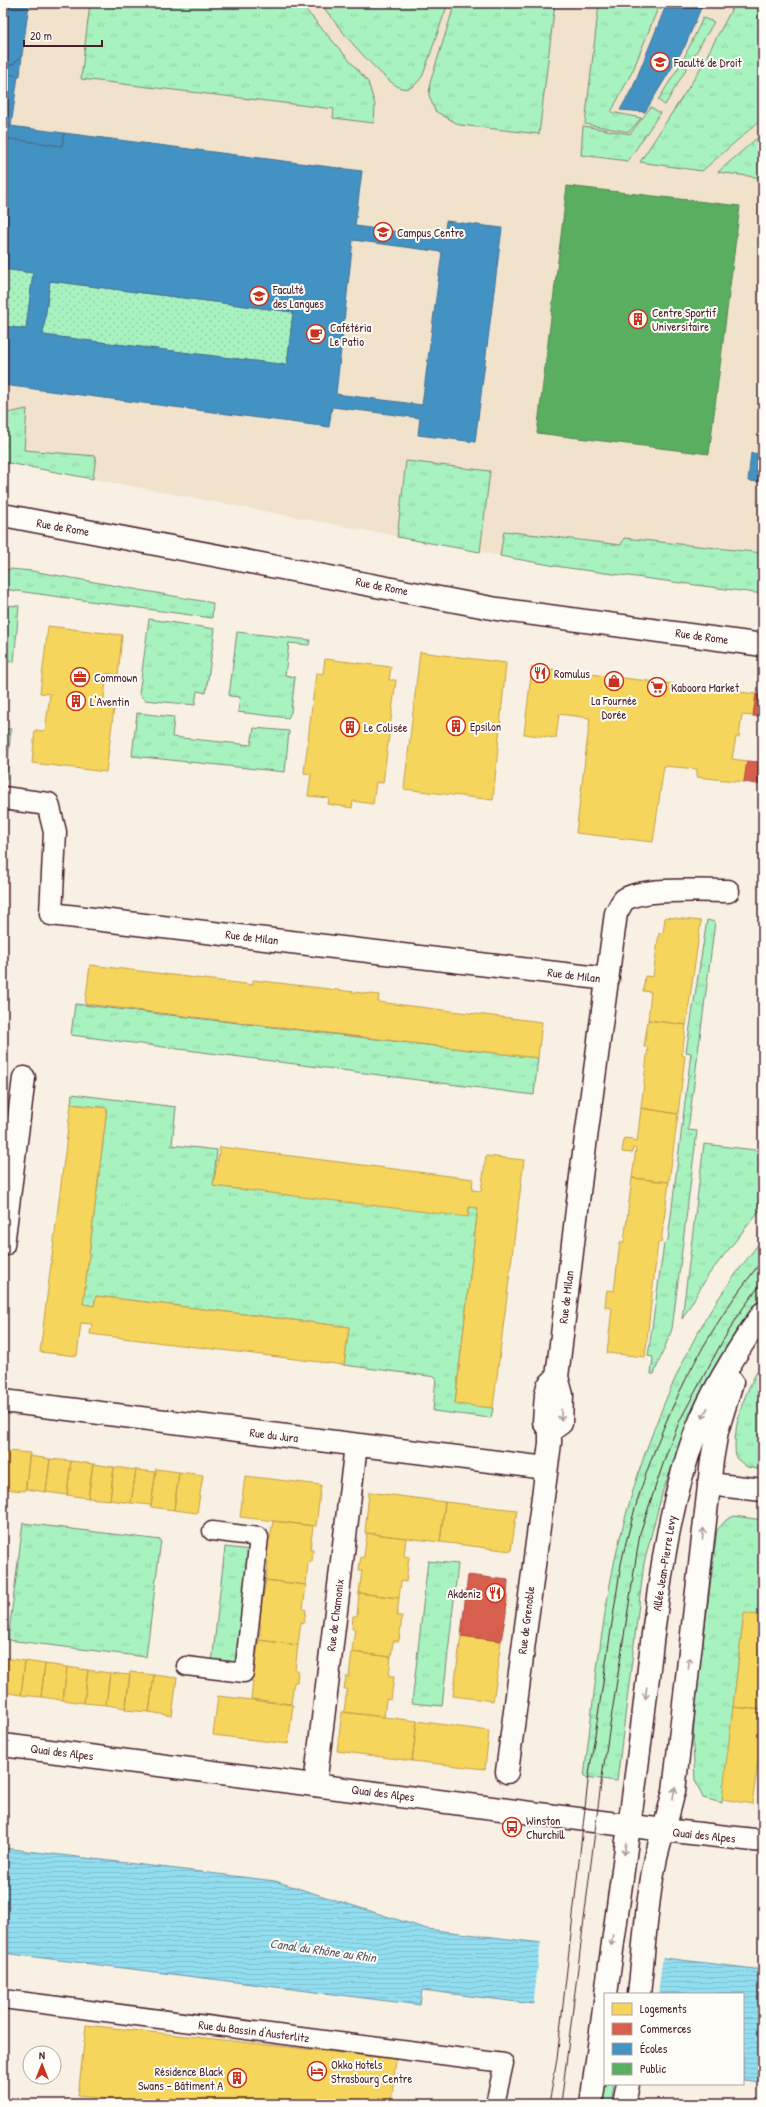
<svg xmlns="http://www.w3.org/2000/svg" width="766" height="2107" viewBox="0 0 766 2107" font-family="'Patrick Hand',sans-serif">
	<defs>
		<pattern id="grass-tufts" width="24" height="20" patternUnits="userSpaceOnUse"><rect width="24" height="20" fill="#a8f2c0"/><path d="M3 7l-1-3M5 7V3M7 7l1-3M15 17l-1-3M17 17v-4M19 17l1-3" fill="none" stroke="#92cfa5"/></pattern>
		<pattern id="garden-dots" width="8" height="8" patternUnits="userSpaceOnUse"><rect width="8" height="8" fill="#a8f2c0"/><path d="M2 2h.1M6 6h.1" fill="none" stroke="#92cfa5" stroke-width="1.8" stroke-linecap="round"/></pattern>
		<pattern id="water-rules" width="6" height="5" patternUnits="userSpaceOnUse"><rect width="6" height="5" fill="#91def0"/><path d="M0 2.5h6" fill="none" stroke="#7fbece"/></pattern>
	</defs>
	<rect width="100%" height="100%" fill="#f7f0e3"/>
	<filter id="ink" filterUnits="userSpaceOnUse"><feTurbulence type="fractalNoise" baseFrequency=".025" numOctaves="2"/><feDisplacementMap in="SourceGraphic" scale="8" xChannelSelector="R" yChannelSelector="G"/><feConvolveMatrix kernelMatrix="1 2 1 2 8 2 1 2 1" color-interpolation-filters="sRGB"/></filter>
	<g filter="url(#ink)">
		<!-- built -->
		<path fill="#f0e2cb" d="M3 3H763V594L561 567 3 462Z"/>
		<!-- grass -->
		<path fill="url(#grass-tufts)" stroke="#798876" d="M90 3H300L368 82 375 105 374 123 333 118 334 109 81 79Z
			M321 3H448L423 75C418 83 411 91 401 88 383 82 332 21 321 3Z
			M455 3H555L539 134 460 125 435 111 429 95 430 83Z
			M599 3H660L633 70 611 112 641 118 629 132 585 124Z
			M735 3H763V118L702 171 640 162 696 76Z
			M703 18 714 22 665 105 658 100 682 62Z
			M651 107 660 113 628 161 581 155 583 126 630 134Z
			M763 133V178L718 172Z
			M27 409 24 450 96 456 93 479 3 462V414Z
			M406 461 490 471 480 552 397 537Z
			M504 531 621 545 624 538 763 553V594L561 567 500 556Z
			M10 569 32 571 213 603 212 618 3 589V571Z
			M3 605 19 606 14 662 3 661Z
			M149 619 215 629 206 693 197 691 195 705 145 700 139 694Z
			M237 632 310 640 309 645 289 643 285 675 295 677 291 712 288 718 238 712 240 697 229 696Z
			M137 713 174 717 172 737 251 745 254 728 289 731 285 772 132 756Z
			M3 729H11L6 780H3Z
			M707 920 715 922 688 1130 697 1131 672 1329 654 1374H651L653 1357 648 1356 664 1244 668 1240 691 1053 686 1052Z
			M75 1004 538 1058 534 1095 71 1035Z
			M72 1094 176 1107 172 1145 217 1150 213 1186 468 1216 469 1207 478 1208 455 1403 493 1408 491 1418 433 1411 436 1377 344 1365 349 1327 96 1296 94 1306 83 1304 107 1108 71 1104Z
			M704 1144 763 1151V1206L709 1274 682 1319Z
			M763 1238V1294L740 1328 687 1429 663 1490 644 1563 617 1781 584 1777C593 1704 600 1630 615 1559 633 1479 660 1404 698 1332 716 1299 740 1268 763 1238Z
			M763 1361V1470L747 1467 736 1458C731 1424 746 1390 763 1361Z
			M734 1516 763 1520V1555L759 1577 763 1584V1616L744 1614 722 1803 703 1798 695 1780 693 1745 695 1707 717 1530 726 1520Z
			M23 1523 161 1540 146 1657 8 1640Z
			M225 1547 251 1550 238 1665 212 1663Z
			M428 1561 458 1564 442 1706 412 1703Z
			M605 2083 614 2084 611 2104H602Z"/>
		<!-- garden -->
		<path fill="url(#garden-dots)" stroke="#798876" d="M3 269 33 273 26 329 3 326Z
			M50 281 293 312 287 365 43 335Z"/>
		<!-- water -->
		<path fill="url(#water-rules)" stroke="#7592a1" d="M3 1848 275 1881 427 1929 763 1970V2082L743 2080V1994H605V2013L422 1990 420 2005 3 1953Z"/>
		<!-- pier -->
		<path fill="#f7f0e3" d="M541 1940 663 1955 658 1994H605V2015L533 2006Z"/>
		<!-- homes -->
		<path fill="#f6d55c" stroke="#c29e4d" d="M48 626 122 635 118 675 107 673 103 707 114 708 106 772 32 763 35 730 45 731 50 694 40 693Z
			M420 652 506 663 493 800 404 789Z
			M325 659 391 667 389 680H396L383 783 376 782 373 804 353 801 352 808 328 804 329 798 308 796 311 774 304 773 316 673 323 674Z
			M532 667 756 694 753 716 742 715 739 737H736L732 759 747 761 744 782 697 777V769L664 766 653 842 576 833 590 718 559 714 556 738 524 734Z
			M665 917 701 921 686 1025 648 1020 651 992 643 991 645 976 653 977 659 933 663 934Z
			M90 965 253 985V980L379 995 378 1002 542 1022 538 1058 85 1004Z
			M648 1020 686 1025 682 1055 685 1056 678 1114 641 1108 648 1047H644Z
			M71 1104 107 1108 83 1304 94 1306 96 1296 349 1327 344 1365 90 1334 92 1324 81 1323 77 1356 40 1352Z
			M641 1108 678 1114 669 1182 632 1178 636 1149 633 1148 632 1153 622 1152 624 1138 633 1139V1141L637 1142Z
			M220 1147 473 1179 472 1190 481 1191 486 1156 524 1160 493 1408 455 1404 478 1208 469 1207 468 1217 213 1186Z
			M632 1178 669 1182 661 1242H658L645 1357 607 1353 612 1308 605 1307 606 1297 607 1290 614 1291 620 1242H624Z
			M3 1450 7 1451 3 1479Z
			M7 1451 30 1453 25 1491 3 1489Z
			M29 1456 50 1459 46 1492 26 1489Z
			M50 1459 71 1461 67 1495 46 1492Z
			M71 1461 93 1464 88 1498 67 1495Z
			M93 1464 114 1467 110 1500 88 1498Z
			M114 1467 136 1470 131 1503 110 1500Z
			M156 1469 179 1472 174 1510 151 1507Z
			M136 1470 156 1472 151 1505 131 1503Z
			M179 1472 203 1475 197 1513 174 1510Z
			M245 1476 321 1485 316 1526 240 1517Z
			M369 1492 445 1502 440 1542 365 1533Z
			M445 1502 517 1510 511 1551 440 1542Z
			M273 1521 313 1526 310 1550H313L312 1562H308L306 1585 266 1580 268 1562H262L265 1539H270Z
			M367 1533 406 1538 404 1556 409 1557 406 1582 401 1581 399 1598 359 1593 362 1570H359L360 1563 361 1557H364Z
			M266 1580 306 1585 303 1609 306 1610 305 1616 304 1623 301 1622 298 1645 259 1640 261 1623 255 1622 258 1597H263Z
			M359 1593 399 1598 397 1616H402L399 1641H393L391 1657 352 1652 355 1629H352L353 1616H357Z
			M744 1613 763 1616V1710L733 1707Z
			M461 1636 501 1641 498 1663 499 1664 493 1701 453 1696Z
			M259 1640 298 1645 295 1670H298L297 1682H294L291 1704 251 1699 253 1681H248L251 1657 256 1658Z
			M352 1652 391 1657 389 1676H394L391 1700 386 1699 384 1717 344 1712 347 1689H344L346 1677H349Z
			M4 1658 25 1661 21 1695 3 1692Z
			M25 1661 45 1664 41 1697 21 1695Z
			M45 1664 67 1667 63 1700 41 1697Z
			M67 1667 88 1670 84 1703 63 1700Z
			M88 1670 110 1673 106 1705 84 1703Z
			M130 1672 154 1675 149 1712 125 1710Z
			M110 1673 130 1675 126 1708 106 1705Z
			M154 1675 177 1678 172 1716 149 1712Z
			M218 1696 293 1705 288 1744 213 1735Z
			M733 1707 763 1710 760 1762H758L752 1804 722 1799Z
			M342 1712 417 1721 412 1761 337 1751Z
			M417 1721 489 1731 485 1769 412 1761Z
			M86 2025 396 2059 391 2104H154L78 2096Z"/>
		<!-- shops -->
		<path fill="#d6604d" stroke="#ac4c43" d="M756 694 763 695V717L753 716Z
			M763 733V785L744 782 747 761 760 762Z
			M468 1575 508 1580 506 1613 501 1641 461 1636Z"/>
		<!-- schools -->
		<path fill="#4393c3" stroke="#457095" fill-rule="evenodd" d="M3 3 29 4 22 55 15 63 9 66 3 65Z
			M667 3H703L685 46 645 112 620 110 633 87Z
			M22 55 20 76 3 73V65L9 66 15 63Z
			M3 73 18 76 11 126 3 125Z
			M3 125 64 133 62 146 3 138Z
			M64 133 362 171 355 226 444 238 446 221 502 228 475 442 418 435 420 418 332 407 329 427 3 385V326L26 329 33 273 3 269V138L62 146ZM353 240 442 252 422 405 336 394ZM50 281 293 312 287 365 43 335Z
			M751 453 763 454V482L748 481Z"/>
		<!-- public -->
		<path fill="#5aae61" stroke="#558351" d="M567 186 740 206 709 454 537 433Z"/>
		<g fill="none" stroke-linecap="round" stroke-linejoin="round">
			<defs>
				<path id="pedestrian" d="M186 1666 244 1673 259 1537 212 1531
					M3 1999 504 2063 495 2104"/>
				<path id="minor" d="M3 515 497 609 763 645
					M3 798 48 804 55 832 51 914 608 979
					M3 1245 24 1078
					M557 1377 548 1386 546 1394 544 1422 550 1431 561 1423 562 1395 557 1377 582 1168 616 913C619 909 621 903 624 900 642 887 705 891 728 891
					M3 1401 546 1468
					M709 1484 763 1490
					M507 1772 550 1443V1431
					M315 1785 356 1445"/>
				<path id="tertiary" d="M629 1826C638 1765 645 1703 652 1642 661 1570 671 1497 697 1429 713 1388 738 1349 763 1313
					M664 1830 674 1791 712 1460 717 1431 732 1382"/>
				<path id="secondary" d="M3 1745 664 1830 763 1841
					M606 1994 629 1826
					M639 1994C645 1944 647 1877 664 1830
					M591 2104 605 2002
					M624 2104 628 2084"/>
			</defs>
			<!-- pedestrian casing -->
			<use href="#pedestrian" stroke="#4a1f2b" stroke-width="21"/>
			<!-- minor casing -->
			<use href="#minor" stroke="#4a1f2b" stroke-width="25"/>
			<!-- tertiary casing -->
			<use href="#tertiary" stroke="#4a1f2b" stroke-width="25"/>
			<!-- secondary casing -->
			<use href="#secondary" stroke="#4a1f2b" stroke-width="25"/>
			<!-- pedestrian -->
			<use href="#pedestrian" stroke="#fdfcf7" stroke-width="18"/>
			<!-- minor -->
			<use href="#minor" stroke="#fdfcf7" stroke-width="22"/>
			<!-- tertiary -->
			<use href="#tertiary" stroke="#fdfcf7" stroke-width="22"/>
			<!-- secondary -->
			<use href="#secondary" stroke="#fdfcf7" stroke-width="22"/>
			<!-- tram -->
			<path stroke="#4a1f2b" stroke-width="1" d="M549 2104 557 2059 588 1781 621 1564C641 1471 678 1380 732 1301 742 1286 753 1273 763 1259
				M561 2104 601 1783 640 1533 666 1455 680 1420 722 1342 743 1308 763 1281"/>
		</g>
		<!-- one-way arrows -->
		<defs><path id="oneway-shaft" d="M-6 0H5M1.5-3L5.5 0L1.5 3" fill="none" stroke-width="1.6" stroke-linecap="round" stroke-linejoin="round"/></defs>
		<g stroke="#ac999b">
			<use href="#oneway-shaft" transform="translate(705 1413) rotate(116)"/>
			<use href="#oneway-shaft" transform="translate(561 1415) rotate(93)"/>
			<use href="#oneway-shaft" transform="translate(703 1534) rotate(-84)"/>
			<use href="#oneway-shaft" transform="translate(689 1663) rotate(-84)"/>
			<use href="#oneway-shaft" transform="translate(646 1693) rotate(97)"/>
			<use href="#oneway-shaft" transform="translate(674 1793) rotate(-80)"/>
			<use href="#oneway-shaft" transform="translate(625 1849) rotate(98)"/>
			<use href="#oneway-shaft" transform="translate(612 1940) rotate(97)"/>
		</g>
	</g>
	<!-- icons -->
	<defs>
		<symbol id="university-ring" viewBox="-11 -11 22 22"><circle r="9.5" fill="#fdfcf7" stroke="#c8321e" stroke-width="1.5"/><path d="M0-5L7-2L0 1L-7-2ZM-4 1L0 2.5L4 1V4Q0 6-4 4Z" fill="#c8321e"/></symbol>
		<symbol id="building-ring" viewBox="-11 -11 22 22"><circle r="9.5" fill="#fdfcf7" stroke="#c8321e" stroke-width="1.5"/><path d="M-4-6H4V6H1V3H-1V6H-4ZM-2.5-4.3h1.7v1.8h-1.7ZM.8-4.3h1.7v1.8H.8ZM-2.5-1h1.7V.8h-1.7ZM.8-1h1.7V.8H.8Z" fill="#c8321e"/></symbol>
		<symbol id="cafe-ring" viewBox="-11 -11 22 22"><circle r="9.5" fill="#fdfcf7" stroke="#c8321e" stroke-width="1.5"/><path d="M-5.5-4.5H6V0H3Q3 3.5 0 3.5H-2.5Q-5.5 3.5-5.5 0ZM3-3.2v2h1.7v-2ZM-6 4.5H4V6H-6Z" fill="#c8321e"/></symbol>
		<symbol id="restaurant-ring" viewBox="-11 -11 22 22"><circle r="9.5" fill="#fdfcf7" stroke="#c8321e" stroke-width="1.5"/><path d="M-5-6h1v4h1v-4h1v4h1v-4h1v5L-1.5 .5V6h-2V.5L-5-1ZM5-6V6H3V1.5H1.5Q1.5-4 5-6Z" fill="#c8321e"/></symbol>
		<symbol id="office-ring" viewBox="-11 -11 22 22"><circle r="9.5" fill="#fdfcf7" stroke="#c8321e" stroke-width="1.5"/><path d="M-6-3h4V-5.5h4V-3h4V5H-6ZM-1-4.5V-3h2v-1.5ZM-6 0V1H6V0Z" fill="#c8321e"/></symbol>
		<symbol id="shop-ring" viewBox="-11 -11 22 22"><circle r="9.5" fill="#fdfcf7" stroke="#c8321e" stroke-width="1.5"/><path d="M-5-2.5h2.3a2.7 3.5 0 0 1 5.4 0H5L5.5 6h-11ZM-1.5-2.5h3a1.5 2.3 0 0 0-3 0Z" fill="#c8321e"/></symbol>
		<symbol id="supermarket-ring" viewBox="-11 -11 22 22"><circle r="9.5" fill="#fdfcf7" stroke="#c8321e" stroke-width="1.5"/><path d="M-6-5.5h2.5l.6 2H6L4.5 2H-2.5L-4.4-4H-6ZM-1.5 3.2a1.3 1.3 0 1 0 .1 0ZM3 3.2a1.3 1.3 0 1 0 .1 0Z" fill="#c8321e"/></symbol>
		<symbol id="bus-ring" viewBox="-11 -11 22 22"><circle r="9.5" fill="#fdfcf7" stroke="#c8321e" stroke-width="1.5"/><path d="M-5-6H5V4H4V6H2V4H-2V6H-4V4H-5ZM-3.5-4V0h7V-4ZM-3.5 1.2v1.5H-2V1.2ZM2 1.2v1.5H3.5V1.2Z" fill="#c8321e"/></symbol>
		<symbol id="hotel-ring" viewBox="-11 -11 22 22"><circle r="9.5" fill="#fdfcf7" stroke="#c8321e" stroke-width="1.5"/><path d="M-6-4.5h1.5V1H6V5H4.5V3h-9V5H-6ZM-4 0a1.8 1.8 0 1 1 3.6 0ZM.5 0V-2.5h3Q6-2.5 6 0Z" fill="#c8321e"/></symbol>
	</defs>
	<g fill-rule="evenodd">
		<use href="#university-ring" x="649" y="51" width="22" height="22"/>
		<use href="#university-ring" x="372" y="221" width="22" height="22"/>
		<use href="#university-ring" x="248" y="285" width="22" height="22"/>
		<use href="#building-ring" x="627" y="308" width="22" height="22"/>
		<use href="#cafe-ring" x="305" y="323" width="22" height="22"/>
		<use href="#restaurant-ring" x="529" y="662" width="22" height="22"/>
		<use href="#office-ring" x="69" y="666" width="22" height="22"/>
		<use href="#shop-ring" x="603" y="670" width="22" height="22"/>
		<use href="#supermarket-ring" x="646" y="676" width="22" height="22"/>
		<use href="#building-ring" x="65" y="690" width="22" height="22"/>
		<use href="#building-ring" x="445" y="715" width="22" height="22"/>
		<use href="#building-ring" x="339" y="716" width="22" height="22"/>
		<use href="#restaurant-ring" x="484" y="1582" width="22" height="22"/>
		<use href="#bus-ring" x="501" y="1816" width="22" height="22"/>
		<use href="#hotel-ring" x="306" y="2060" width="22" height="22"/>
		<use href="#building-ring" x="226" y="2067" width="22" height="22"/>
	</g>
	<g text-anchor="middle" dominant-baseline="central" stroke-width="4" stroke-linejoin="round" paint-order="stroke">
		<!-- poi labels -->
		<g font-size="12" fill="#4a1f2b" stroke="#fdfcf7" text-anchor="start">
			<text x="674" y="62">Faculté de Droit</text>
			<text x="397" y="232">Campus Centre</text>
			<text x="273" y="289">Faculté<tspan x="273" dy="14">des Langues</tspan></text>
			<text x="652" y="312">Centre Sportif<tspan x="652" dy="14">Universitaire</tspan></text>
			<text x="330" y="327">Cafétéria<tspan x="330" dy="14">Le Patio</tspan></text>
			<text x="554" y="673">Romulus</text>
			<text x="94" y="677">Commown</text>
			<text x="671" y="687">Kaboora Market</text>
			<text x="614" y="700" text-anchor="middle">La Fournée<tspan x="614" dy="14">Dorée</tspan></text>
			<text x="90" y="701">L'Aventin</text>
			<text x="470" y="726">Epsilon</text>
			<text x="364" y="727">Le Colisée</text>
			<text x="481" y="1593" text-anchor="end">Akdeniz</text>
			<text x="526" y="1820">Winston<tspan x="526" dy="14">Churchill</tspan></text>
			<text x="331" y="2064">Okko Hotels<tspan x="331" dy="14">Strasbourg Centre</tspan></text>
			<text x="223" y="2071" text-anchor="end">Résidence Black<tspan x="223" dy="14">Swans - Bâtiment A</tspan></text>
		</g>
		<!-- street labels -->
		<g font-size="12" fill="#4a1f2b" stroke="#fdfcf7">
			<text transform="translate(63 527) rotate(10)">Rue de Rome</text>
			<text transform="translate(382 586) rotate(11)">Rue de Rome</text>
			<text transform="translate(702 636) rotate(8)">Rue de Rome</text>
			<text transform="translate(252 937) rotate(7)">Rue de Milan</text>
			<text transform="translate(574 975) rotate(7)">Rue de Milan</text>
			<text transform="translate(566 1297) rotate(-83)">Rue de Milan</text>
			<text transform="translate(274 1435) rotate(7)">Rue du Jura</text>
			<text transform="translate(664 1563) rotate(-81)">Allée Jean-Pierre Levy</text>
			<text transform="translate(335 1615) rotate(-83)">Rue de Chamonix</text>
			<text transform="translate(526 1620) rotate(-83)">Rue de Grenoble</text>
			<text transform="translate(62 1752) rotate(7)">Quai des Alpes</text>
			<text transform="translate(383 1793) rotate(7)">Quai des Alpes</text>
			<text transform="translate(704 1835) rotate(6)">Quai des Alpes</text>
			<text transform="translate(254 2031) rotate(7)">Rue du Bassin d'Austerlitz</text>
		</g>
		<!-- water labels -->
		<g font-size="13" font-style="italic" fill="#5f5866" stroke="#fdfcf7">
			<text transform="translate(323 1950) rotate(8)">Canal du Rhône au Rhin</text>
		</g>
	</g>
	<!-- margin -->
	<rect width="766" height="2107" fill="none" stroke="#fdfcf7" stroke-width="16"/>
	<rect x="8" y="8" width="750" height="2091" fill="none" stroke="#4a1f2b" stroke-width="1.5" filter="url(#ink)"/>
	<!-- legend -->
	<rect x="604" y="1993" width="140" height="92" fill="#fdfcf7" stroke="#b5a4a5"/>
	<rect x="612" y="2003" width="20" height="12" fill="#f6d55c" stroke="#b5a4a5"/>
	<text x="640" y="2013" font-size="12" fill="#4a1f2b">Logements</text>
	<rect x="612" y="2023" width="20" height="12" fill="#d6604d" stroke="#b5a4a5"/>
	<text x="640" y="2033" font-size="12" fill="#4a1f2b">Commerces</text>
	<rect x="612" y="2043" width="20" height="12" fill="#4393c3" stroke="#b5a4a5"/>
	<text x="640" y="2053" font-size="12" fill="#4a1f2b">Écoles</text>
	<rect x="612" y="2063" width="20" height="12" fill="#5aae61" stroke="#b5a4a5"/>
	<text x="640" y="2073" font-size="12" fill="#4a1f2b">Public</text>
	<!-- north arrow -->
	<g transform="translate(42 2065)"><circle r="19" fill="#fdfcf7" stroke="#b5a4a5"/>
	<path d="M0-3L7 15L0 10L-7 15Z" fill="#c8321e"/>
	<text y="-6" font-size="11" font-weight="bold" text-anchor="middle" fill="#4a1f2b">N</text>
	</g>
	<!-- scale -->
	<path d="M24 40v6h78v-6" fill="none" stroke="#4a1f2b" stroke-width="2"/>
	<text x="30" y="40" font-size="12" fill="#4a1f2b" stroke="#fdfcf7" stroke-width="3" paint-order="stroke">20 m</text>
</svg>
